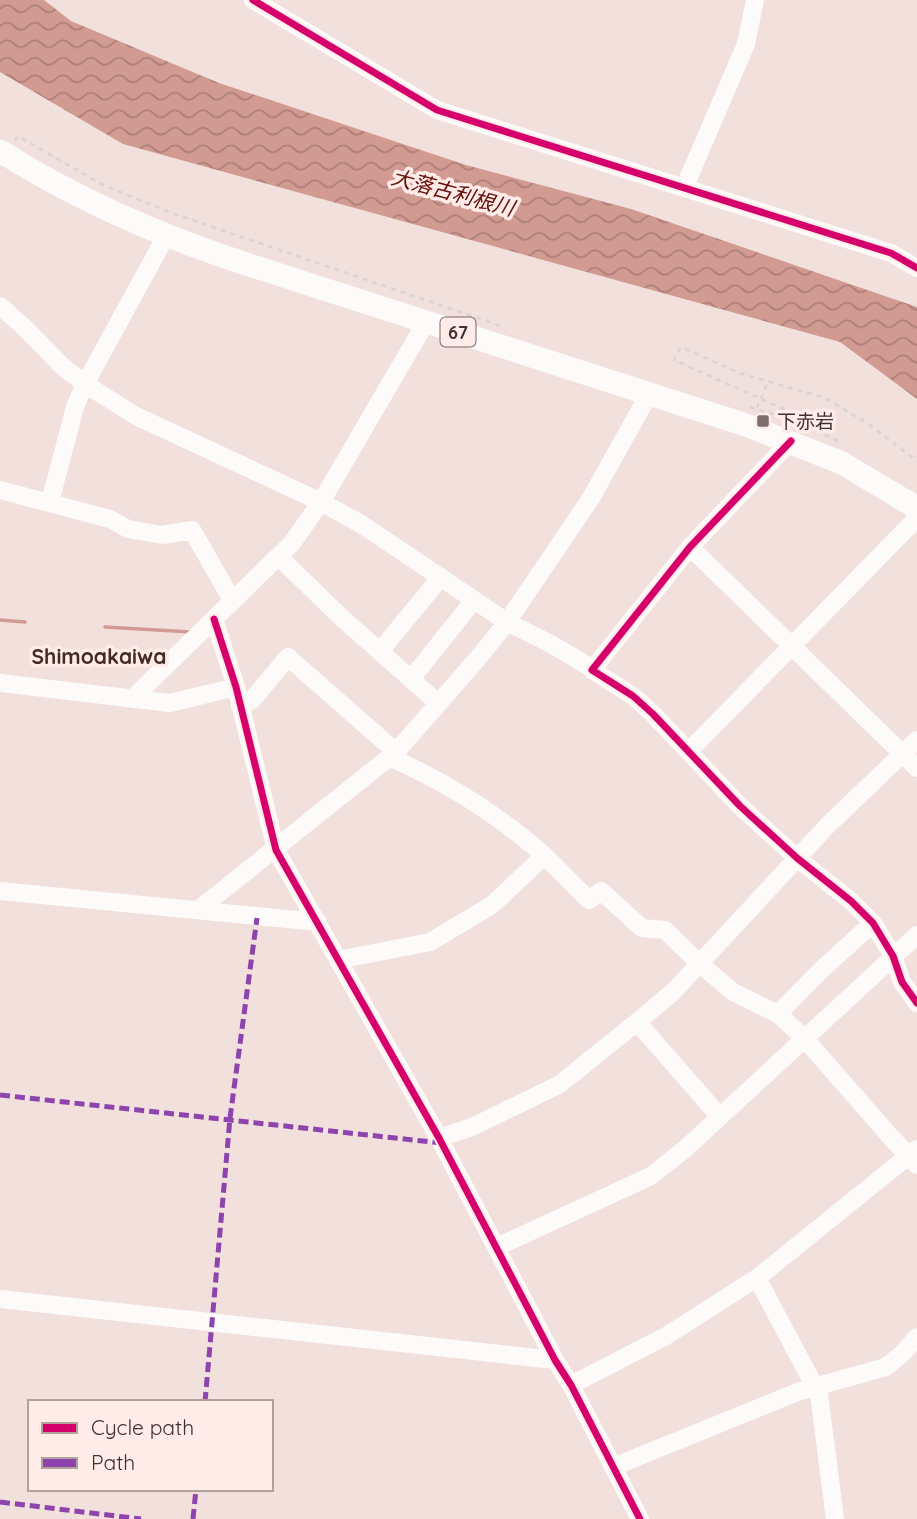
<svg xmlns="http://www.w3.org/2000/svg" width="917" height="1519" viewBox="0 0 917 1519" font-family="Quicksand,'Noto Sans JP',sans-serif">
	<defs>
		<pattern id="water-waves" width="16" height="10" patternUnits="userSpaceOnUse" patternTransform="scale(1.75)"><rect width="16" height="10" fill="#d29b92"/><path d="M0 5q4-4 8 0t8 0" fill="none" stroke="#ac7f78"/></pattern>
	</defs>
	<rect width="100%" height="100%" fill="#f2e0dd"/>
	<!-- water -->
	<path fill="url(#water-waves)" d="M0 0H44L71 21 219 83 466 165 631 209 917 307V399L840 342 123 144 0 72Z"/>
	<g fill="none" stroke-linecap="round" stroke-linejoin="round">
		<!-- stream -->
		<path stroke="#d29b92" stroke-width="3.5" d="M0 620 25 622
			M105 627 191 632"/>
		<!-- path -->
		<path stroke="#d9d4d4" stroke-width="2.5" stroke-dasharray="5 5" stroke-linecap="butt" d="M15 141 18 136 101 184 169 212 504 327
			M750 407 795 421 838 441
			M757 408 768 382
			M795 421 797 415 674 360 681 347 739 373 825 398 870 425 917 461"/>
		<!-- minor -->
		<path stroke="#fdfafa" stroke-width="18" d="M253 0 437 110 891 253 917 268
			M685 186 746 44 755 0
			M0 306 25 328 62 366 85 384 136 416 321 502 361 524 507 622 551 644 593 669
			M791 441 690 547 592 670 633 696 653 714 740 806 797 858 851 901 873 923 893 956 902 982 917 1003
			M0 490 110 519 128 529 162 535 192 530 232 600
			M50 502 75 407 85 384 166 236
			M690 547 917 768
			M279 557 343 619 438 703
			M214 619 236 687 276 850 439 1138 555 1360 571 1385 640 1519
			M380 651 441 577
			M411 679 474 600
			M0 683 170 703 236 687
			M132 699 292 543 321 502 426 322
			M240 706 252 700 288 657 396 752
			M689 751 917 518
			M389 757C439 779 489 809 531 844 552 861 570 882 589 900L601 891 642 928 665 930 699 963 733 992 778 1014 805 1039 889 1135 917 1165
			M0 891 318 922
			M198 910 396 752 479 657 507 622 591 498 649 394
			M338 960 430 942 492 905 544 856
			M778 1014 820 971 873 923
			M637 1022 720 1117
			M439 1138 472 1127 560 1084 637 1022 673 992 828 825 917 740
			M497 1247 651 1176 685 1149 917 935
			M757 1278 815 1387
			M0 1299 555 1360
			M571 1385 666 1336 757 1278 917 1149
			M818 1386 835 1519
			M613 1467 800 1391 886 1367 903 1353 917 1337"/>
		<!-- major -->
		<path stroke="#fdfafa" stroke-width="23" d="M0 151C76 199 158 235 243 263L746 425 842 463 917 508"/>
		<!-- quiet -->
		<path stroke="#8e44ad" stroke-width="5" stroke-dasharray="10 5" stroke-linecap="butt" d="M0 1095 441 1143
			M205 1402 230 1118 257 918
			M0 1502 141 1519
			M193 1519 196 1489"/>
		<defs>
			<path id="cycleway" d="M253 0 437 110 891 253 917 268
				M791 441 690 547 592 670 633 696 653 714 740 806 797 858 851 901 873 923 893 956 902 982 917 1003
				M214 619 236 687 276 850 439 1138 555 1360 571 1385 640 1519"/>
		</defs>
		<!-- cycleway casing -->
		<use href="#cycleway" stroke="#ffebe7" stroke-width="11"/>
		<!-- cycleway -->
		<use href="#cycleway" stroke="#d6006c" stroke-width="7"/>
	</g>
	<!-- markers -->
	<rect fill="#7d6e6c" stroke="#ffebe7" stroke-width="2.5" x="756" y="414" width="14" height="14" rx="3.5"/>
	<g text-anchor="middle" dominant-baseline="central" stroke-width="7" stroke-linejoin="round" paint-order="stroke">
		<!-- shield labels -->
		<rect fill="#ffebe7" stroke="#786966" stroke-width="2" x="440.5" y="317.5" width="35" height="29" rx="5"/>
		<g font-size="18" font-weight="bold" fill="#3e312f">
			<text x="458" y="332">67</text>
		</g>
		<!-- poi labels -->
		<g font-size="19" fill="#3e312f" stroke="#ffebe7" text-anchor="start">
			<text x="777" y="421">下赤岩</text>
		</g>
		<!-- water labels -->
		<g font-size="21" font-style="italic" fill="#640f07" stroke="#ffebe7">
			<text transform="translate(453 192) rotate(15)">大落古利根川</text>
		</g>
		<!-- neighbourhood labels -->
		<g font-size="21" font-weight="bold" fill="#432a26" stroke="#ffebe7">
			<text x="99" y="656">Shimoakaiwa</text>
		</g>
	</g>
	<!-- legend -->
	<rect x="28" y="1400" width="245" height="91" fill="#ffebe7" stroke="#b2a19d" stroke-width="2"/>
	<rect x="42" y="1423" width="35" height="10" fill="#d6006c" stroke="#b2a19d" stroke-width="2"/>
	<text x="91" y="1435" font-size="21" fill="#3e312f">Cycle path</text>
	<rect x="42" y="1458" width="35" height="10" fill="#8e44ad" stroke="#b2a19d" stroke-width="2"/>
	<text x="91" y="1470" font-size="21" fill="#3e312f">Path</text>
</svg>
